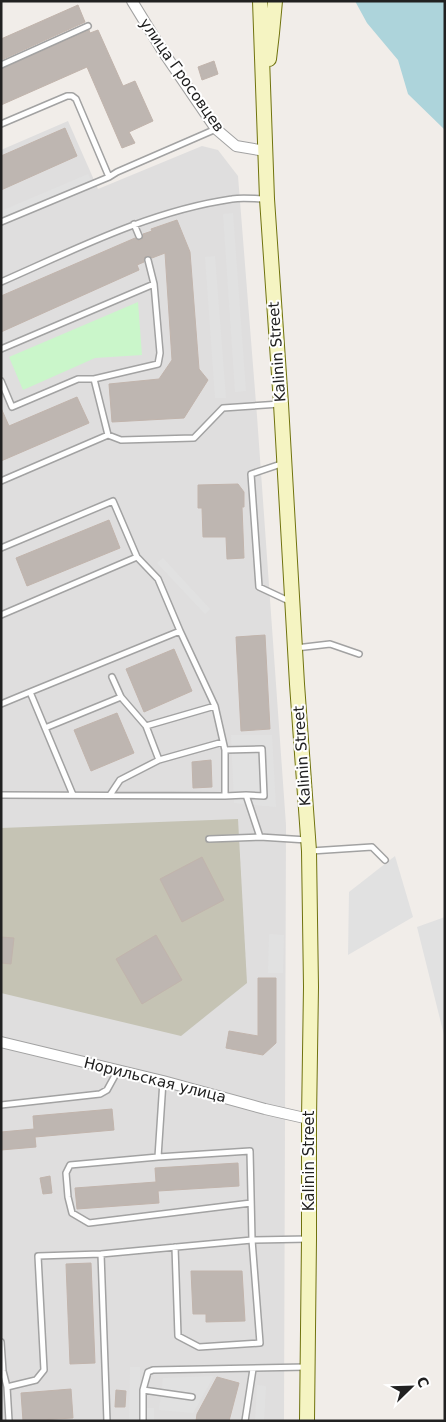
<svg xmlns="http://www.w3.org/2000/svg" width="446" height="1422" viewBox="0 0 446 1422" font-family="'DejaVu Sans',sans-serif">
	<rect width="100%" height="100%" fill="#f1ede9"/>
	<!-- residential -->
	<path fill="#dfdede" d="M68 121 98 189 202 146 218 150 238 176 257 416 286 825 284 1421H1V150Z"/>
	<!-- construction -->
	<path fill="#c5c3b4" d="M238 819 247 983 181 1036 1 993V828Z"/>
	<!-- park -->
	<path fill="#caf6ca" d="M138 302 142 355 95 358 23 390 9 357Z"/>
	<!-- parking -->
	<path fill="#e1e1e1" d="M88 174 91 180 1 218V211Z
		M233 213 246 391 235 392 223 214Z
		M215 256 226 398H215L205 257Z
		M163 558 210 609 205 614 157 563Z
		M231 735H272L276 807 234 803Z
		M395 856 413 917 348 955 349 892Z
		M445 917V1039L417 927Z
		M269 934 284 935 283 973H268Z
		M130 1367H140V1408H154V1421H129Z
		M214 1376 193 1413 159 1410 163 1378Z
		M257 1385 266 1386 264 1421H255Z"/>
	<!-- water -->
	<path fill="#add4db" d="M355 1H445V130L408 94 398 60 367 23Z"/>
	<!-- building -->
	<path fill="#beb6b1" stroke="#c1b4ac" d="M78 5 85 22 1 60V39Z
		M89 30 90 33 98 30 123 86 135 81 153 121 129 132 135 143 122 148 87 67 1 105V69Z
		M214 61 218 74 202 80 198 67Z
		M65 128 77 156 1 190V156Z
		M177 220 190 252 199 369 208 380 184 418 112 422 109 384 159 379 172 360 165 253 152 258 150 256H146L144 258V262L137 265 139 270 1 332V296L135 238 138 240H141L143 237V234L152 231 151 229Z
		M77 397 89 423 1 461V408L9 426Z
		M238 484 244 492V507H242L244 558 227 559 226 537H203L202 508H198V485Z
		M109 520 120 548 27 586 16 558Z
		M265 635 270 729 241 731 236 637Z
		M174 649 192 691 144 712 126 669Z
		M117 713 134 753 91 771 74 730Z
		M211 760 212 787 193 788 192 762Z
		M202 857 224 900 182 922 160 879Z
		M156 935 182 980 142 1004 116 959Z
		M1 937 14 938 11 964 1 963Z
		M258 978H276V1043L263 1055 226 1048 229 1031 258 1036Z
		M112 1109 114 1130 35 1137 36 1147 1 1150V1132L34 1129 33 1116Z
		M238 1163 239 1186 158 1191 159 1203 77 1209 75 1188 156 1182 155 1168Z
		M50 1176 52 1193 43 1194 40 1178Z
		M91 1263 95 1363 70 1364 66 1264Z
		M191 1271H242L245 1321 206 1322V1314H193Z
		M217 1377 239 1383 229 1421H196L197 1414Z
		M71 1389 73 1418 23 1421 21 1393Z
		M116 1390 126 1391 125 1407H115Z"/>
	<g fill="none" stroke-linecap="round" stroke-linejoin="round">
		<defs>
			<path id="lane" d="M1 65 88 26
				M1 124 67 96H72L76 99 109 177
				M1 222 109 177 117 172 216 129
				M134 224 139 236
				M1 282C76 249 150 211 232 199 243 197 255 199 266 199
				M1 349 154 284 148 260
				M1 381 12 407 78 379H94
				M108 435 94 379 158 364 160 353 154 284
				M284 463 251 474 259 587 291 602
				M1 481 108 435 121 440 194 438 223 408 280 404
				M1 548 113 501 137 557 1 615
				M137 557 158 579 180 631
				M296 648 330 644 359 654
				M112 677 121 697 146 726
				M1 704 30 692
				M45 728 121 697
				M225 750 262 749 264 796 246 795
				M159 760 223 742
				M1 795 225 796
				M73 795 30 692 180 631 215 706 225 750V796L246 795 260 837
				M110 795 120 780 159 760 146 726 215 706
				M209 839 260 837 307 840
				M311 851 372 847 385 860
				M1 1105 100 1094 107 1090 118 1070
				M158 1157 163 1081
				M175 1247 178 1336 199 1347 260 1343 252 1240 250 1151 158 1157 70 1165 66 1173 68 1197 72 1213 89 1223 251 1203
				M101 1254 107 1421
				M1 1342 3 1371 7 1387
				M143 1390 192 1397
				M9 1421 7 1387 36 1380 44 1370 38 1256 101 1254 252 1240 309 1239
				M143 1421V1390L148 1372 153 1370 307 1367
				M245 1421 253 1369"/>
			<path id="street" d="M132 1 162 50 216 129 236 146 265 151
				M1 1042 163 1081 265 1109 309 1119"/>
			<path id="secondary" d="M260 1 267 199 281 404 297 684 309 851 311 987 309 1119V1239L307 1421
				M269 59 272 33 275 1"/>
		</defs>
		<!-- lane casing -->
		<use href="#lane" stroke="#a2a2a2" stroke-width="8"/>
		<!-- street casing -->
		<use href="#street" stroke="#a2a2a2" stroke-width="12"/>
		<!-- secondary casing -->
		<use href="#secondary" stroke="#70730e" stroke-width="16"/>
		<!-- lane -->
		<use href="#lane" stroke="#fff" stroke-width="5"/>
		<!-- street -->
		<use href="#street" stroke="#fff" stroke-width="10"/>
		<!-- secondary -->
		<use href="#secondary" stroke="#f5f4c2" stroke-width="14"/>
	</g>
	<g text-anchor="middle" dominant-baseline="central" stroke-width="4" stroke-linejoin="round" paint-order="stroke">
		<!-- street labels -->
		<g font-size="15" fill="#212121" stroke="#fff">
			<text transform="translate(182 75) rotate(55)">улица Гросовцев</text>
			<text transform="translate(277 352) rotate(-94)">Kalinin Street</text>
			<text transform="translate(302 756) rotate(-94)">Kalinin Street</text>
			<text transform="translate(155 1080) rotate(14)">Норильская улица</text>
			<text transform="translate(309 1161) rotate(-90)">Kalinin Street</text>
		</g>
	</g>
	<!-- border -->
	<rect width="446" height="1422" fill="none" stroke="#212121" stroke-width="5"/>
	<!-- north arrow -->
	<g transform="translate(411 1387) rotate(67)" stroke="#ffffff" stroke-width="4" paint-order="stroke">
	<path d="M0-4L9 19L0 12L-9 19Z" fill="#212121"/>
	<text y="-8" font-size="14" font-weight="bold" text-anchor="middle" fill="#212121">С</text>
	</g>
</svg>
